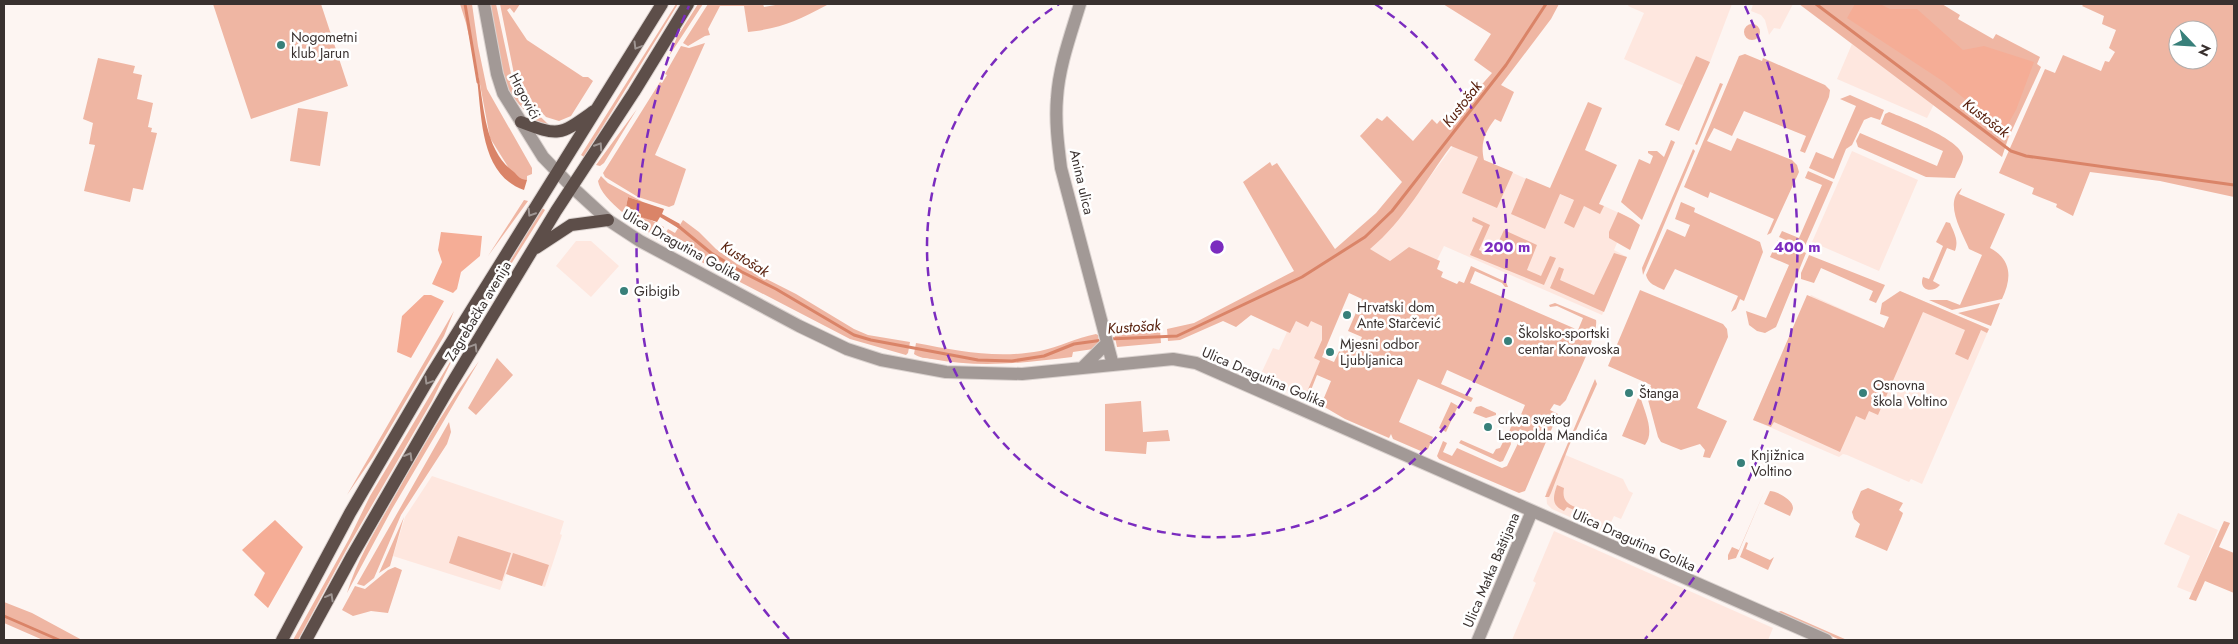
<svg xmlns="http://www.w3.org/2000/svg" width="2238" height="644" viewBox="0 0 2238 644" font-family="Jost,sans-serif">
	<rect width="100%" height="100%" fill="#fdf5f2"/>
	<!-- built -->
	<path fill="#fee7df" d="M1629 4H1732L1710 62 1696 56 1684 86 1624 59 1644 13 1628 6Z
		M1753 4H1793L1780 29 1774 28 1769 35 1765 20 1761 15 1751 11Z
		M1852 44 1934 104 1927 118 1837 79Z
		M1453 146 1600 212 1604 206 1628 217 1614 250 1627 257 1602 315 1444 246 1437 260 1409 247 1390 261 1369 249 1405 210Z
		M1852 151 1918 180 1879 271 1812 242Z
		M576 241H591L619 266 591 297 556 266Z
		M1900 291 1989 329 1922 484 1911 479 1909 482 1847 455 1843 454 1839 457 1753 420 1779 361 1811 295 1884 328Z
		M1336 314 1322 357 1304 398 1259 378 1273 348 1279 350 1287 332 1251 315Z
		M1563 454 1623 479 1629 491 1633 493 1621 519 1614 516 1606 533 1552 509 1547 504 1546 492Z
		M432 476 564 521 560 534 562 535 545 587 506 574 500 590 393 556 405 517Z
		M2178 513 2218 530 2192 593 2177 587 2190 556 2164 544Z
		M1554 531 1773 628 1768 640H1512L1536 583 1533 581Z"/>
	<!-- green -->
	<path fill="#efb6a3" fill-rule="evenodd" d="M213 4H321L348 86 251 119Z
		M460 4H472L478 46 487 89 532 168V174L527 176V180H523L510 170 490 138 479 79 466 23Z
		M490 4H496L513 83 522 99 548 124H539C529 115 518 105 510 92 497 69 495 31 490 4Z
		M500 4H520L514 13 510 8 507 10 527 40 583 77H588L593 81 571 116 559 121 546 117 520 89 514 74Z
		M676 4H678L584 157 581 155Z
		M698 4H703L669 56 677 37Z
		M708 4H763L764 7 781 4H828L823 5H827C797 21 782 28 748 32L744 6H720L708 29 710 35 705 36 688 46 683 43Z
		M1443 4H1559L1551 19 1501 85 1514 92 1501 122 1495 119C1485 132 1480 143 1484 160L1513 172 1497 208 1462 193 1478 157 1451 146C1425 181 1404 221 1370 249L1390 261 1409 247 1440 261 1437 269 1443 272 1441 277 1457 284 1459 281 1464 283 1471 266 1506 282 1508 287H1505L1502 283 1475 271 1470 283 1578 330 1583 318 1557 306 1550 307 1549 305 1555 303 1596 320C1599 334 1573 384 1566 400L1560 406 1554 404 1550 410 1558 414 1525 491 1519 493 1439 459 1437 456 1443 441 1447 443 1443 452 1452 456 1457 448 1502 468 1507 466 1524 431 1520 429 1516 436H1513L1509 432 1515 416 1520 417 1525 405 1447 370 1441 384 1473 398 1471 402 1418 379 1399 422 1433 437 1428 449 1423 452 1393 439 1391 434 1389 438 1345 419 1321 405 1331 381 1317 375 1309 395 1306 394 1320 361 1314 358 1322 340V326L1311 321 1308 327 1296 321 1290 333 1251 315 1236 327 1223 321 1180 340 1168 341 1167 329 1194 323 1294 271 1243 182 1270 162 1272 166 1277 163 1335 249 1376 213 1402 182 1360 136 1377 118 1382 121 1387 116 1413 141 1432 119 1437 124 1446 113 1453 117 1492 73 1474 60 1491 34ZM1349 293 1362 299 1348 331 1362 337 1357 349 1343 343 1334 362 1322 357Z
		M1799 4H1942L1960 15 1958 19 1993 39 1996 34 2040 57 2037 64 2041 67 2008 139 2002 157Z
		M2084 4H2234V197L2160 181 2090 172 2073 216 2056 207 2057 204 2032 194 2034 188 1999 173 2045 69 2055 73 2063 55 2101 71 2105 61 2109 62 2115 52 2109 48 2116 30 2102 24 2104 16 2082 6ZM2178 30H2208V60H2178Z
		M1744 32a8 8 0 1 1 16 0a8 8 0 1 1-16 0Z
		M705 43 655 155 686 169 674 205 669 207 638 197 605 177 603 173 660 82 662 83 667 75 665 74 681 46 689 48Z
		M1745 54 1762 61 1763 58 1825 85 1830 90 1829 97 1805 153 1800 151 1806 136 1744 111 1732 136 1714 128 1707 141 1731 151 1737 138 1792 160 1797 165 1799 172 1771 233 1767 235 1774 219 1710 192 1708 198 1684 187 1739 56Z
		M1696 56 1710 62 1679 131 1665 125Z
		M98 58 135 66 133 73 142 75 137 99 153 103 148 127 152 128 151 132 157 133 143 190 133 188 130 202 84 191 95 145 89 144 93 123 83 119Z
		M1720 83 1723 84 1697 145 1695 144Z
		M1850 95 1884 110 1880 120 1871 117 1864 120 1852 145 1846 149 1834 179 1809 168 1816 152 1833 159 1856 106 1840 99Z
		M1588 102 1602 108 1585 150 1617 165 1599 204 1604 206 1600 214 1584 206 1574 228 1564 223 1574 200 1560 194 1545 229 1511 214 1526 178 1550 188Z
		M298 108 328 112 320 166 290 161Z
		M637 109 604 163 600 166 596 165Z
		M1889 112C1904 118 1960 139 1963 156 1964 162 1957 171 1955 178L1926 177 1858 147 1856 141 1860 133 1937 166 1943 151 1881 124 1885 114Z
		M1671 140 1675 142 1642 220 1621 202 1639 159 1650 164 1653 156 1648 153V151H1657L1664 157Z
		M1693 149 1695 151 1643 275 1642 268Z
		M1808 171 1833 182 1804 248 1779 237 1782 231 1799 238 1822 185 1805 178Z
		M601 176 608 183 643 202 628 197 625 212 643 216 664 227 657 239C642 226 601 201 598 181Z
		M1962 188 1959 194 2005 214 1990 248C2012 260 2012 278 2002 299L1952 310 1929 300H1947L1960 305 1982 255 1969 249C1962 232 1943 202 1962 188Z
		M524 200 528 201 488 256Z
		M1681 202 1695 208 1694 212 1760 242 1763 252 1744 301 1740 299 1736 309 1731 312 1738 296 1675 269 1664 290C1656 286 1648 284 1646 275L1667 229 1685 237 1690 225 1675 219Z
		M542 208 545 210 456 352 432 401 349 545 298 640H293L349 539 370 496Z
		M1618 212 1632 219 1640 225 1630 250 1609 238V232Z
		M1473 217 1490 225 1479 250 1492 256 1504 230 1537 245 1527 270 1541 276 1550 256 1556 258 1544 285 1470 255 1483 226 1472 221Z
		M683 220 699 232 716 249 737 264 796 294 854 329 868 335 910 342 908 353 906 355 850 339 661 241 668 229 675 233Z
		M1946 222 1950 223C1954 233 1959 240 1955 251L1947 248 1933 281 1940 285C1932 294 1918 290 1923 277L1929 279 1943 246 1936 242Z
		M1778 240 1806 253 1776 327 1765 333 1757 331 1749 325 1746 311 1766 318 1789 265 1770 257Z
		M1614 253 1627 257 1604 312 1550 288 1559 267 1564 269 1560 280 1594 295Z
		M1809 255 1885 285 1876 303 1869 300 1873 291 1821 268 1814 283 1801 279V273Z
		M1640 290 1723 324 1727 329 1728 337 1697 408 1727 421 1710 458 1703 457 1705 450 1700 444 1681 450 1661 442 1658 437 1647 396 1651 385 1608 366Z
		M1900 291 1989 329 1987 333 1981 330 1968 360 1955 354 1965 330 1923 312 1878 415 1869 411 1865 420 1856 416 1840 452 1774 422 1771 427 1753 420 1807 295 1884 328 1889 317 1880 314 1882 303Z
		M2000 303 1991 326 1958 313Z
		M454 311 444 336 373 457 347 495Z
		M1160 330 1161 343 1117 347 1114 333Z
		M1096 334 1098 335 1100 348 1073 352 1072 357C1025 363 979 368 932 359 926 358 919 358 914 354L916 343C959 351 996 359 1040 351 1059 347 1076 338 1096 334Z
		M497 358 513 375 476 415 468 408Z
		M479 361 392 509 347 593C358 557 378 526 396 494 422 448 448 403 479 361Z
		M1595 379 1597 384 1569 446 1551 493 1549 497H1545Z
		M1638 398 1641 399C1645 413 1655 432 1645 445L1622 436Z
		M1141 401 1143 432 1168 430 1170 441 1147 442 1146 454 1105 451V404Z
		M1451 402 1458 406 1446 432 1439 428Z
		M1481 406 1496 413V415L1486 418 1473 413 1476 407Z
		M449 422 451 432 447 444 401 515 374 578 364 586 357 584Z
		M1505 438 1510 440 1511 444 1503 461 1500 462 1459 443 1461 440 1493 454 1496 449 1500 448Z
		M1557 485 1564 488C1562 499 1566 503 1575 507L1574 510 1567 507 1564 511C1551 505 1553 497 1557 485Z
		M1868 488 1903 503 1899 510 1903 513 1902 516 1887 551 1855 537 1860 524 1854 519 1852 512 1861 491Z
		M1765 490 1736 558 1728 560V555L1732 547 1739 550Z
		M1770 491C1776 491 1793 499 1793 508 1793 510 1791 513 1790 516L1764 504Z
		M404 517 390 566 379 573Z
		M2224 521 2230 523 2219 547 2234 553V593L2205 581 2196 601 2189 599Z
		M458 536 511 553 502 581 449 563Z
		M1746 542 1748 543 1746 549 1770 560 1774 557 1768 570 1740 557Z
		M513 553 549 565 542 586 506 574Z
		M395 567 402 570 388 613 371 611 353 616 342 610 355 586 365 589 388 570Z
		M4 602 32 613 82 640H43L4 623Z
		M1781 611 1847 640H1840L1778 612Z"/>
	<!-- forest -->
	<path fill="#f5ad96" d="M1855 4H1880L1890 9H1917L1963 50 1984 46 2034 62 2016 110 2004 131 1944 82 1847 18Z
		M441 232 482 236 480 256 461 272 457 289 453 293 432 284 442 262 438 250Z
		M424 295H431L444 301 411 358 397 352 402 316Z
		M275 520 303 547 268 608 254 595 265 573 242 550Z"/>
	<!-- water -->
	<path fill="#da8468" d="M477 79H479C484 110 486 152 514 172 518 176 521 180 527 180L524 190C480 175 482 117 477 79Z
		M628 197 664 209 662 214 680 224 678 228 660 217 657 222 625 212Z"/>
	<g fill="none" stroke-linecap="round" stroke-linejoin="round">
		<!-- stream -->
		<path stroke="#da8468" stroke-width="3" d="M465 4 478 82
			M1816 4 2011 151 2026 156 2234 185
			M677 225 711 253 742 272 776 289 854 335 871 340 978 360 1012 361 1044 356 1074 344 1103 340
			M1109 339 1177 336 1302 277 1365 237 1392 211 1506 65 1546 4
			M4 616 59 640"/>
		<defs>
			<path id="minor" d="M484 4 497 74 503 93 543 157 572 187 608 220 640 241 799 326 847 349 881 360 946 372 1022 374 1173 359 1196 363 1826 640
				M1080 4C1071 34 1059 66 1057 98 1055 121 1058 145 1061 168L1113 365
				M1082 368 1107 343
				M1478 640 1532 511"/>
			<path id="major" d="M521 122C560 137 560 135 594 111
				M536 248 571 225 608 220
				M282 640 350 513 431 375 662 4
				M306 640 352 556 449 388 556 211 634 92 688 4"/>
		</defs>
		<!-- minor casing -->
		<use href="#minor" stroke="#dad2cf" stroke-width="14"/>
		<!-- major casing -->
		<use href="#major" stroke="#dad2cf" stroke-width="14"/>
		<!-- minor -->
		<use href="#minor" stroke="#a29996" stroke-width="12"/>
		<!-- major -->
		<use href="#major" stroke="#5d4e49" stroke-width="12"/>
	</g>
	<!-- one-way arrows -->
	<defs><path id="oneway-chevron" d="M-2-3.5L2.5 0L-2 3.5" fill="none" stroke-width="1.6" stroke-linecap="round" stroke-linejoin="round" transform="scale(1.25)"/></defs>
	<g stroke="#9e9592">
		<use href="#oneway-chevron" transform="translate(637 46) rotate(121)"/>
		<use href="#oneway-chevron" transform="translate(599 146) rotate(-57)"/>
		<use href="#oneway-chevron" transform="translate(531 213) rotate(122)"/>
		<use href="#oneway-chevron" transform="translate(474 347) rotate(-59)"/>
		<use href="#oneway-chevron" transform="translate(428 381) rotate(121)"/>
		<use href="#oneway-chevron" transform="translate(409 456) rotate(-60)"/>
		<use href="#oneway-chevron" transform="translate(330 597) rotate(-61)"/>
	</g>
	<!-- distance rings -->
	<g fill="none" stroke="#7b2cbf" stroke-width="2.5" stroke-dasharray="9 6">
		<path d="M1375 4A290 290 0 1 1 1059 4"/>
		<path d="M789 639A580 580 0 0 1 689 6M1745 6A580 580 0 0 1 1645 639"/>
	</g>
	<!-- markers -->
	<g fill="#38807a" stroke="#fff" stroke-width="2">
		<circle cx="281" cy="45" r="5"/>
		<circle cx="624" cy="291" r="5"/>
		<circle cx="1347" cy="315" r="5"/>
		<circle cx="1508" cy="341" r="5"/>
		<circle cx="1330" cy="352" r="5"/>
		<circle cx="1629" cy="393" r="5"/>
		<circle cx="1863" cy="393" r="5"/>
		<circle cx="1488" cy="427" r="5"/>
		<circle cx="1741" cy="463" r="5"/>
	</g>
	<g text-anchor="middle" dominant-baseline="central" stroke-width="5" stroke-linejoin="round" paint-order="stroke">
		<!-- poi labels -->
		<g font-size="14" fill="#39312f" stroke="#fff" text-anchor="start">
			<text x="291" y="37">Nogometni<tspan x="291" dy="16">klub Jarun</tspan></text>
			<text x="634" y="291">Gibigib</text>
			<text x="1357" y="307">Hrvatski dom<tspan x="1357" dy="16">Ante Starčević</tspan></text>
			<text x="1518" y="333">Školsko-sportski<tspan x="1518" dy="16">centar Konavoska</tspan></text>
			<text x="1340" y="344">Mjesni odbor<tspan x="1340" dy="16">Ljubljanica</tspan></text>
			<text x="1873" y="385">Osnovna<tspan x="1873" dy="16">škola Voltino</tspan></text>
			<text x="1639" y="393">Štanga</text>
			<text x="1498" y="419">crkva svetog<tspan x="1498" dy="16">Leopolda Mandića</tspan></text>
			<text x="1751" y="455">Knjižnica<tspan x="1751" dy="16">Voltino</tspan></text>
		</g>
		<!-- street labels -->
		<g font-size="14" fill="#39312f" stroke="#fff">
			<text transform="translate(525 96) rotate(62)">Hrgovići</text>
			<text transform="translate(1082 182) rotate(77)">Anina ulica</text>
			<text transform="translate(682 245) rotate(29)">Ulica Dragutina Golika</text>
			<text transform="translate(478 311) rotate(-59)">Zagrebačka avenija</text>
			<text transform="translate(1264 377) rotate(23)">Ulica Dragutina Golika</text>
			<text transform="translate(1634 540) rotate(24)">Ulica Dragutina Golika</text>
			<text transform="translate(1491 570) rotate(-67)">Ulica Matka Baštijana</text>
		</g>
		<!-- water labels -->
		<g font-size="15" font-style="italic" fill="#5a2310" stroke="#fff">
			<text transform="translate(1462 104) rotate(-52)">Kustošak</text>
			<text transform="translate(1986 118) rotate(37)">Kustošak</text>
			<text transform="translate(745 259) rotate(32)">Kustošak</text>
			<text transform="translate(1134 327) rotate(-4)">Kustošak</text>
		</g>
	</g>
	<circle cx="1217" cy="247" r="8" fill="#7b2cbf" stroke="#fff" stroke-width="2.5"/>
	<g font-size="15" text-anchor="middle" font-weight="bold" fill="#7b2cbf" stroke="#fff" stroke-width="5" stroke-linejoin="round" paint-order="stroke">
		<text x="1507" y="252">200 m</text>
		<text x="1797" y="252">400 m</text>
	</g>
	<!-- border -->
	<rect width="2238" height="644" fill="none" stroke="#39312f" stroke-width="10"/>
	<!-- north arrow -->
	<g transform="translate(2193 45) rotate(115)"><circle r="24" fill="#ffffff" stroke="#b0adac"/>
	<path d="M0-4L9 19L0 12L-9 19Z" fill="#38807a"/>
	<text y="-8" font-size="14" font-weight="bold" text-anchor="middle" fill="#39312f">N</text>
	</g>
</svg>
